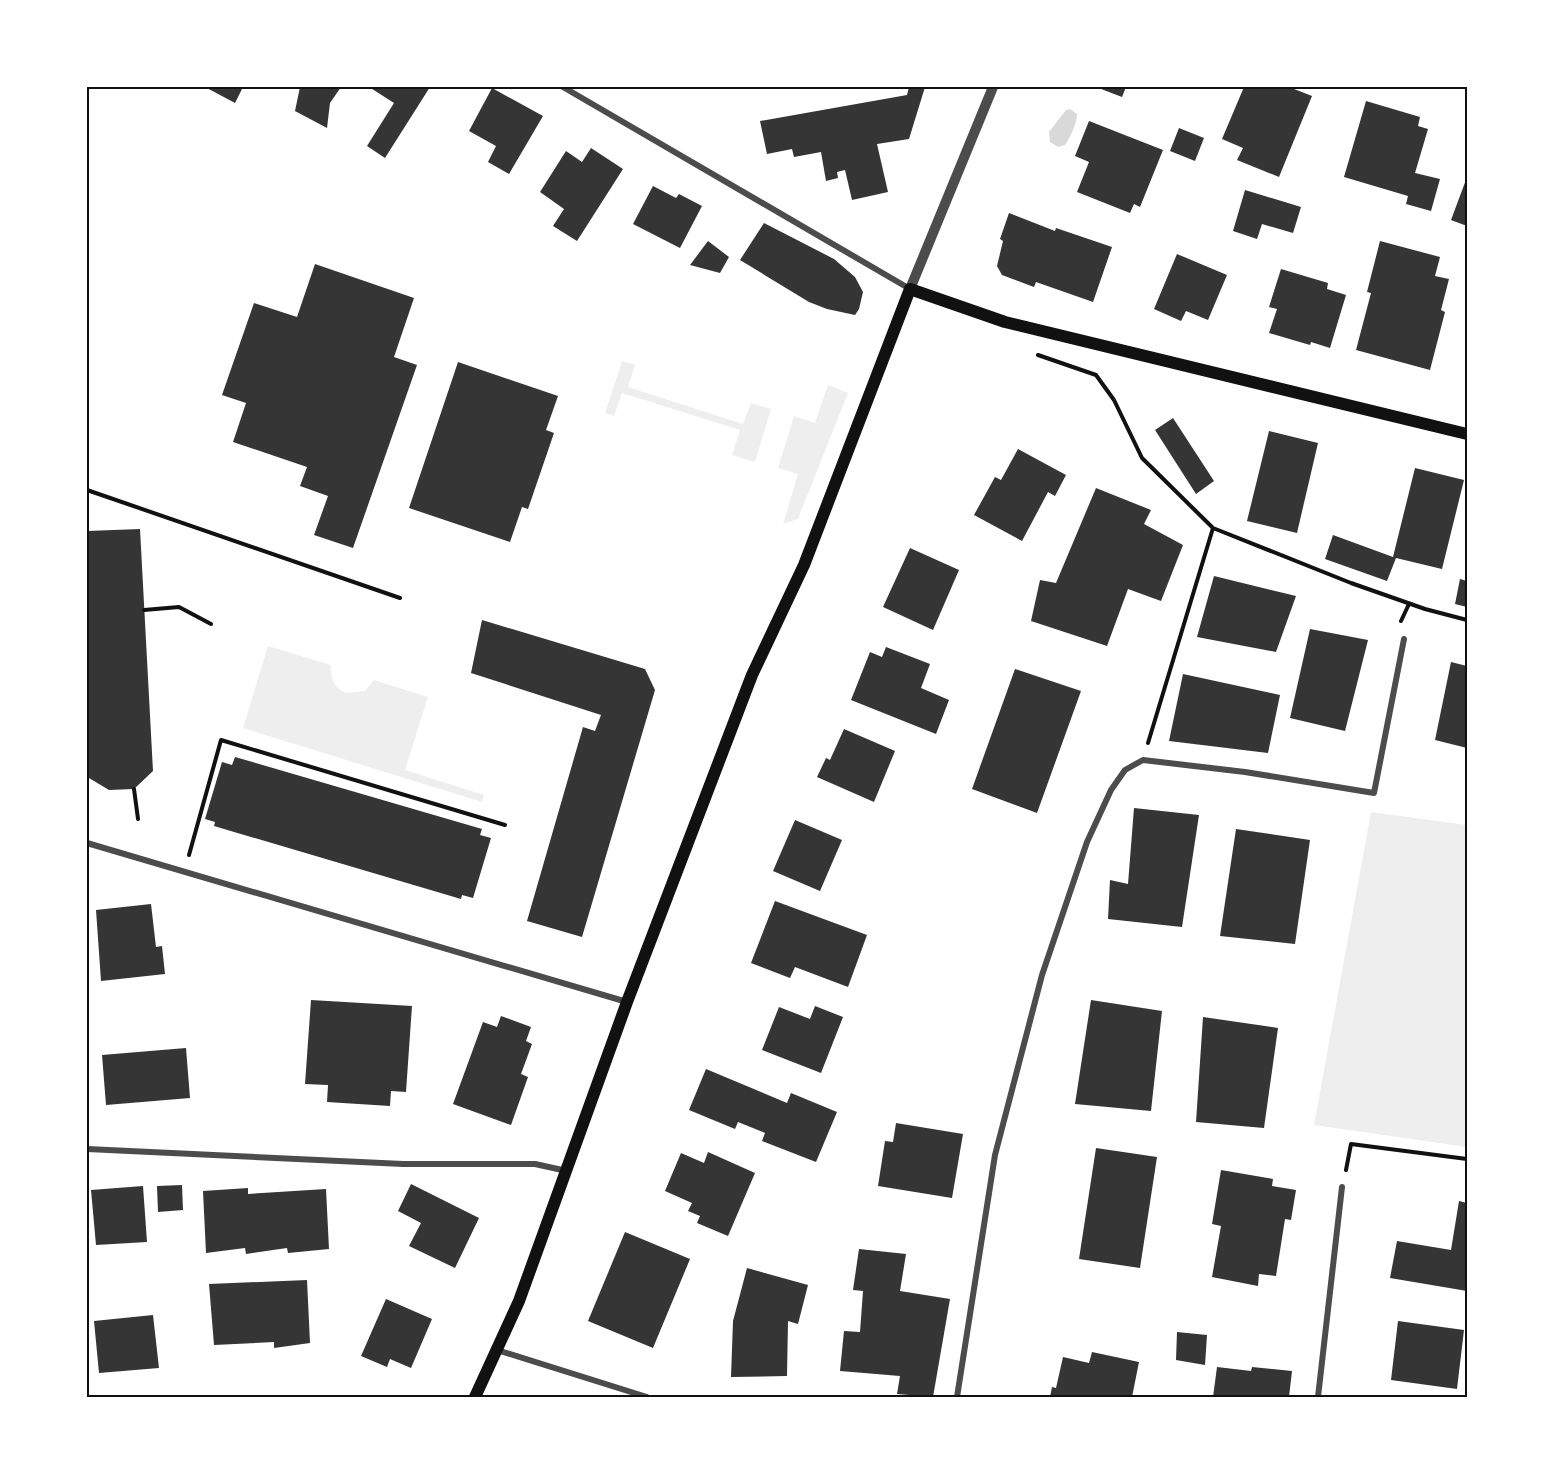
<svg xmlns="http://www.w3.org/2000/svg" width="1554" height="1484" viewBox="0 0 1554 1484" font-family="'Public Sans',sans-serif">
	<rect width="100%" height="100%" fill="#fff"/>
	<!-- green -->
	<path fill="#eee" d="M622 361 635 365 628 387 743 424 751 403 771 409 755 462 732 455 740 430 622 393 614 416 605 413Z
		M828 385 848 393 798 519 783 524 798 474 778 468 794 416 815 423Z
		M268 646 331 665C330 679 334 687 346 693L365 691 374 680 428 697 405 770 484 795 482 802 243 728Z
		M1371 812 1467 825V1147L1314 1125Z"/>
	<!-- water -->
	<path fill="#d9d9d9" d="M1070 109 1077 114C1077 124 1070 137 1065 145L1058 147 1050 142 1049 132 1066 110Z"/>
	<!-- building -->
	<path fill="#353535" d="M205 87H243L235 103Z
		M300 87H341L330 103 327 128 295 111Z
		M369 87H430L385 158 367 146 394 103Z
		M909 87H925L909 139 877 144 888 192 852 200 845 170 837 172 838 178 826 181 821 152 794 157 792 149 767 154 760 121 907 95Z
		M1096 87H1126L1122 97Z
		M1244 87H1289L1312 96 1279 177 1237 160 1243 148 1222 139Z
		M492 88 543 116 509 174 488 162 496 146 469 131Z
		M1366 101 1420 117 1418 126 1428 129 1415 173 1440 179 1431 211 1406 204 1408 196 1344 177Z
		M1089 121 1163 150 1140 207 1134 204 1130 213 1077 192 1089 162 1075 156Z
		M1179 128 1204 138 1195 161 1170 151Z
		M591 148 623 169 577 241 553 226 564 209 540 192 566 151 582 162Z
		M1467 177V226L1451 220Z
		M653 186 676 198 679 194 702 206 680 248 633 224Z
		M1245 190 1301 207 1293 233 1262 224 1257 239 1233 231Z
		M1009 213 1055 231 1056 228 1112 247 1093 302 1036 282 1034 287 1002 275 997 266 1003 241 1000 239Z
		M764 223 834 259 855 277 863 292 859 309 855 315 827 309 809 302 740 260Z
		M708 241 729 257 720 273 690 265Z
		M1380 241 1440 257 1435 276 1449 279 1441 310 1445 312 1430 370 1356 350 1371 293 1367 292Z
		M1177 254 1227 275 1208 320 1186 311 1181 321 1154 309Z
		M315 264 414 298 394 357 417 365 353 548 314 535 328 496 300 486 307 467 233 442 246 403 222 395 254 303 297 317Z
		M1281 269 1328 283 1327 289 1346 295 1330 348 1311 342 1310 345 1269 333 1277 309 1269 307Z
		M458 362 558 396 546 430 554 433 528 509 522 507 510 542 409 508Z
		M1173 418 1214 481 1196 494 1155 430Z
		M1269 431 1318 443 1297 533 1247 521Z
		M1018 449 1066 475 1055 496 1048 492 1022 541 974 515 995 477 1001 480Z
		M1415 468 1464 480 1442 569 1396 558 1387 581 1325 559 1333 535 1393 557Z
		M1096 488 1151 510 1144 524 1183 545 1161 601 1128 589 1107 646 1031 621 1040 580 1056 583Z
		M140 529 153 771 134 789 109 790 89 778 87 531Z
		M910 548 959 570 933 630 883 607Z
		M1214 576 1296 596 1276 652 1197 637Z
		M1460 579 1467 581V607L1455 604Z
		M482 620 645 669 655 690 582 937 527 921 583 727 595 731 601 715 471 673Z
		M1310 629 1368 640 1345 731 1290 718Z
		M886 647 930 664 921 688 949 700 936 734 851 700 870 652 882 657Z
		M1451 662 1467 666V748L1435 740Z
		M1015 669 1081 691 1037 813 972 789Z
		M1183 674 1280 695 1268 753 1169 741Z
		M844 729 895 751 874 802 817 777 826 758 830 760Z
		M235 757 482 829 480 835 491 838 473 898 462 895 461 899 214 826 215 822 205 819 222 762 232 765Z
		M1134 808 1199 815 1182 927 1108 919 1110 880 1128 884Z
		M795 820 842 840 820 891 773 871Z
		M1236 829 1310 840 1295 944 1220 936Z
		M775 901 867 935 848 987 795 967 790 978 751 963Z
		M151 904 156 947 162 946 165 974 101 981 96 910Z
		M311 1000 412 1006 406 1092 391 1091 390 1106 327 1102 328 1085 305 1084Z
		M1091 1000 1162 1011 1151 1111 1075 1104Z
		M815 1006 843 1017 821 1073 762 1050 779 1007 810 1019Z
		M501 1016 531 1027 526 1041 532 1044 521 1074 528 1077 511 1125 453 1104 483 1022 497 1027Z
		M1203 1017 1278 1028 1264 1128 1196 1122Z
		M186 1048 190 1098 106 1105 102 1055Z
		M706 1069 787 1103 791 1093 837 1112 816 1162 762 1141 765 1133 738 1122 735 1129 689 1110Z
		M896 1123 963 1134 952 1198 878 1186 885 1141 893 1142Z
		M1096 1148 1157 1157 1140 1268 1079 1259Z
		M708 1152 755 1173 728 1236 697 1223 700 1216 688 1211 692 1203 665 1191 681 1153 704 1163Z
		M1221 1170 1273 1179 1272 1186 1296 1190 1291 1220 1285 1219 1276 1276 1259 1274 1258 1286 1212 1277 1221 1226 1212 1224Z
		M411 1184 479 1218 455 1268 409 1246 421 1223 398 1211Z
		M182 1185 183 1210 158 1212 157 1186Z
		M143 1186 147 1242 96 1245 91 1190Z
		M248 1188V1194L326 1189 329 1249 288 1253 287 1248 246 1254 245 1248 206 1253 203 1191Z
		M1459 1201 1467 1203V1291L1390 1278 1397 1241 1451 1250Z
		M625 1232 690 1259 653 1348 588 1321Z
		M859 1249 906 1254 900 1291 950 1299 933 1397 897 1394 900 1376 840 1371 844 1331 860 1332 863 1291 853 1290Z
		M747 1268 808 1285 798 1324 788 1321 787 1376 731 1377 733 1321Z
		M307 1280 310 1343 274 1348V1342L214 1345 209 1284Z
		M386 1299 432 1319 411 1368 390 1359 387 1367 361 1356Z
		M153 1315 159 1368 99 1373 94 1321Z
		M1398 1321 1464 1330 1457 1389 1391 1380Z
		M1177 1332 1207 1335 1205 1365 1176 1360Z
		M1092 1352 1139 1362 1132 1397H1050L1052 1387 1056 1388 1063 1357 1089 1363Z
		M1217 1367 1251 1371 1252 1367 1292 1371 1289 1397H1213Z"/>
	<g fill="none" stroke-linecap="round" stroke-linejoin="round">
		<!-- path -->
		<path stroke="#111" stroke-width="4" d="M1038 355 1096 375 1114 400 1142 458 1213 528 1351 583 1425 609 1467 620
			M87 490 400 598
			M144 610 179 607 211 624
			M1401 621 1409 604
			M1148 743 1213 528
			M134 789 138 819
			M189 855 221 740 505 825
			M1346 1170 1351 1144 1467 1159"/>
		<!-- minor -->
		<path stroke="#4c4c4c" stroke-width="6" d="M563 87 910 289
			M87 843 627 1002
			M87 1149 403 1164H535L567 1171
			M497 1350 647 1397
			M957 1397 995 1155 1042 975 1087 842 1111 790 1125 770 1143 760 1245 772 1374 793 1404 639
			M1318 1397 1342 1187"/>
		<!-- tertiary -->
		<path stroke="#4c4c4c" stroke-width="10" d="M910 289 993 87"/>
		<!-- secondary -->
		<path stroke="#111" stroke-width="12" d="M475 1397 519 1301 627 1002 752 675 804 565 910 289 1005 322 1467 434"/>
	</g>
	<!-- border -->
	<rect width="1554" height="1484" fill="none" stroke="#ffffff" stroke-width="177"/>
	<rect x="88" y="88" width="1378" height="1308" fill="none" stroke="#111" stroke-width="2"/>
</svg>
